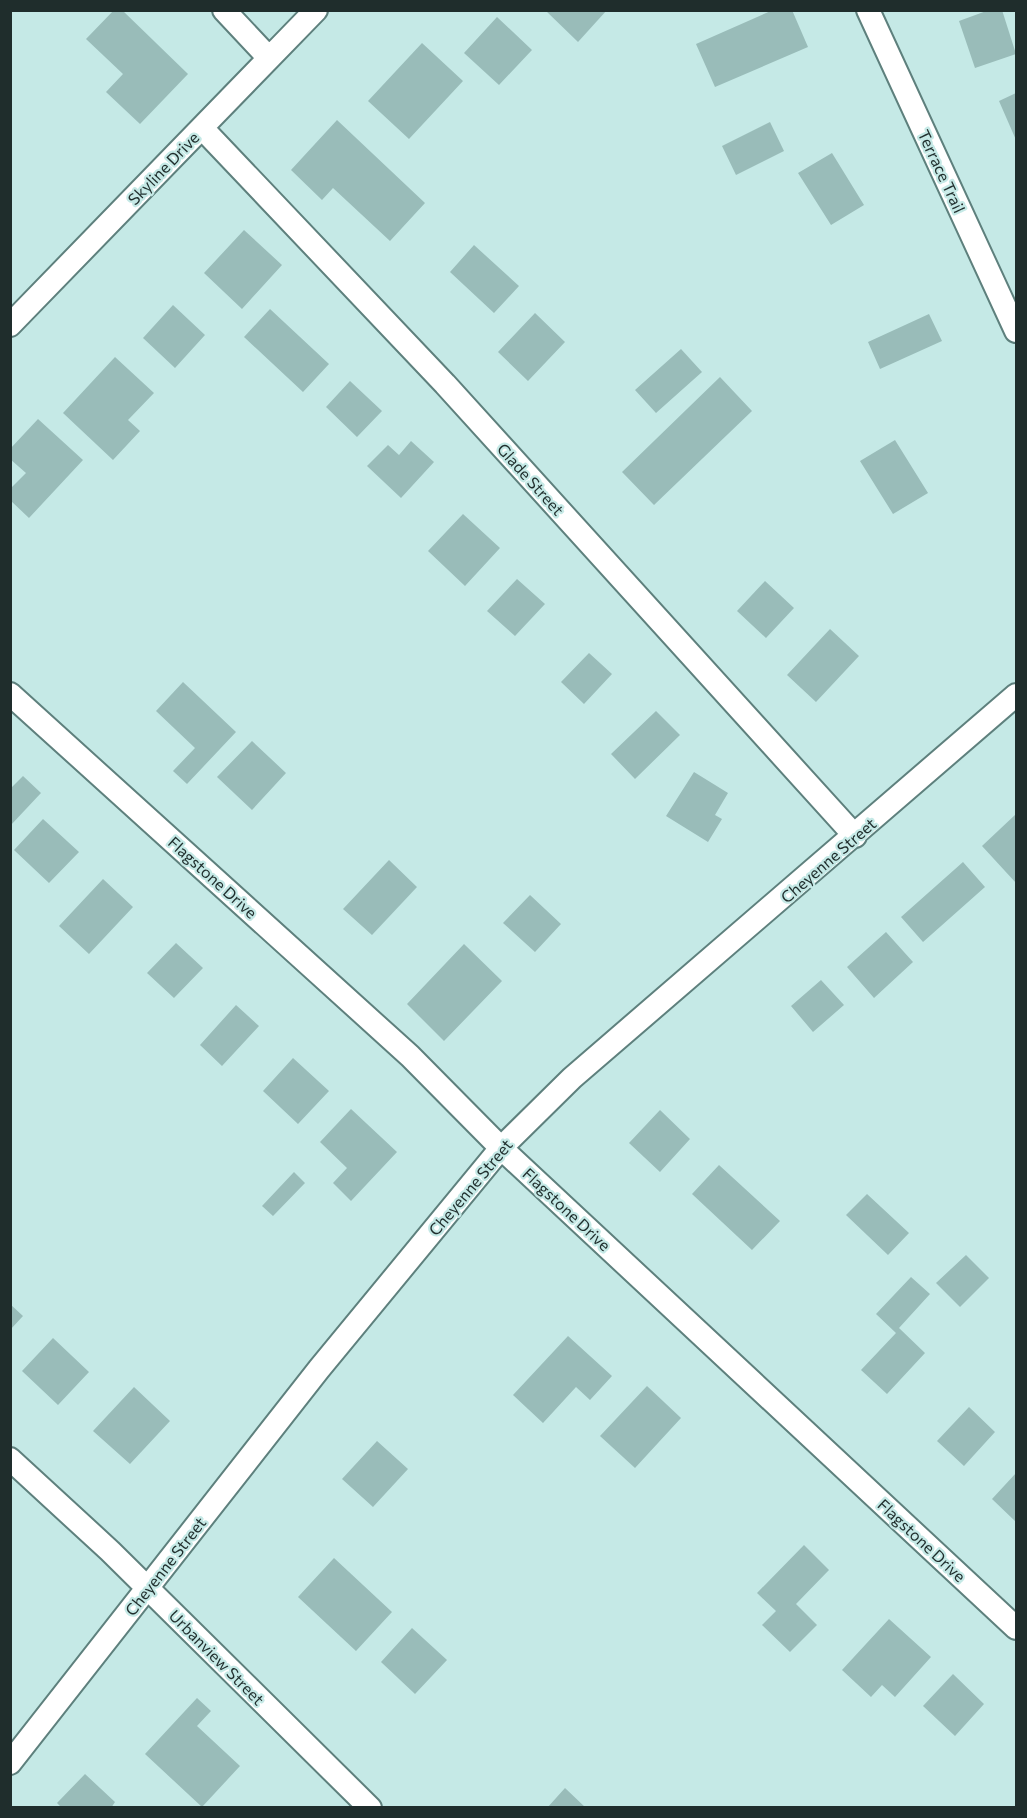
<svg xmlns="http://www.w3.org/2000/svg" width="1027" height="1818" viewBox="0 0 1027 1818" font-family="Commissioner,sans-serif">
	<rect width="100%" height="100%" fill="#c5e9e6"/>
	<!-- building -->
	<path fill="#99bcb9" d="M114 10H122L188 74 140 124 106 92 123 74 86 39Z
		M545 10H607L578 42Z
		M773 10H792L808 47 715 87 696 44Z
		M989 10H1002L1016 54 975 68 959 21Z
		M497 17 532 50 499 85 464 53Z
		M422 43 463 81 409 139 368 101Z
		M1016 93V140L999 101Z
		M337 120 425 203 390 241 333 188 322 200 291 170Z
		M770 122 784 151 736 175 722 146Z
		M832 153 864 205 831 225 798 173Z
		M244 230 282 265 242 309 204 273Z
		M474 245 519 286 494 313 450 272Z
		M173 305 205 335 175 368 143 338Z
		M270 309 329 364 303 392 244 337Z
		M535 313 565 342 528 381 498 352Z
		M929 314 942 341 880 369 868 342Z
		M681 349 702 372 656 413 635 390Z
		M115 357 154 393 128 420 140 431 113 460 63 413Z
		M720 377 752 411 654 505 622 472Z
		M350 381 382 411 357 437 326 407Z
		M38 419 83 460 29 518 10 500V489L26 473 10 459V449Z
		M895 440 928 493 893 514 860 461Z
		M411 441 434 462 401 498 367 466 388 445 399 455Z
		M463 514 500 548 465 586 428 551Z
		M517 579 545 604 515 636 487 611Z
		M765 581 794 608 766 638 737 611Z
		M830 629 859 656 816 702 787 675Z
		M589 653 612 674 584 704 561 682Z
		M183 682 236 732 187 784 173 771 195 748 156 711Z
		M656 711 680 735 635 779 611 754Z
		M252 741 286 773 252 810 217 777Z
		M694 772 728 793 715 815 722 819 708 842 666 816Z
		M23 776 41 793 10 826V789Z
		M1016 814V883L982 846Z
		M43 819 79 852 49 883 14 850Z
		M389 860 417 887 372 935 343 909Z
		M963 862 985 887 923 942 901 917Z
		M103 879 133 907 89 954 59 926Z
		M530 895 561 924 535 952 503 923Z
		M886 932 913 962 874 998 847 967Z
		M176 943 203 968 174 998 147 973Z
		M464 944 502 981 444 1041 407 1004Z
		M821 980 844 1005 813 1032 791 1006Z
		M236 1005 259 1026 222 1066 200 1045Z
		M293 1058 329 1091 298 1124 263 1091Z
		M351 1109 397 1152 351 1201 333 1183 347 1168 320 1142Z
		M660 1110 690 1139 660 1172 629 1143Z
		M719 1165 780 1221 752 1250 692 1194Z
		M294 1172 305 1183 273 1216 262 1206Z
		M867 1194 909 1233 888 1255 846 1215Z
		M966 1255 989 1278 960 1307 936 1283Z
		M911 1277 930 1294 899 1328 925 1353 887 1394 861 1370 896 1333 876 1314Z
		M10 1304 23 1316 10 1330Z
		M568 1336 612 1376 590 1400 576 1387 543 1423 513 1395Z
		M53 1338 89 1372 58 1405 22 1371Z
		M647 1386 681 1418 635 1468 600 1436Z
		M134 1387 170 1421 130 1464 93 1431Z
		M969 1407 995 1432 964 1466 937 1441Z
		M377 1441 408 1469 373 1507 342 1479Z
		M1016 1473V1522L992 1499Z
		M804 1545 829 1570 796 1604 817 1625 790 1652 762 1625 776 1611 757 1593Z
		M334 1558 392 1612 356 1651 298 1597Z
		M889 1619 931 1657 895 1697 882 1685 871 1697 842 1670Z
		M412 1628 447 1660 415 1694 381 1662Z
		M953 1674 984 1704 955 1736 923 1706Z
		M197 1698 211 1711 197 1726 240 1766 202 1807 145 1754Z
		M85 1774 115 1802 111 1808H62L57 1803Z
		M565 1788 586 1808H547Z"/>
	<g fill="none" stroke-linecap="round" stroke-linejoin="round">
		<defs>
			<path id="street" d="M224 10 269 58
				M868 10 1016 331
				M202 128 445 384 855 836
				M10 325 316 10
				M10 694 410 1056 501 1148 1016 1628
				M10 1459 110 1551 370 1808
				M10 1763 319 1369 501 1148 572 1078 1016 695"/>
		</defs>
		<!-- street casing -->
		<use href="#street" stroke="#5e807d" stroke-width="26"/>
		<!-- street -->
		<use href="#street" stroke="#fff" stroke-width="22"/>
	</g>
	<g text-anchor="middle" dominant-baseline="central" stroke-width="4.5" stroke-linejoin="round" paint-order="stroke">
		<!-- street labels -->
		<g font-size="16" fill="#1f2d2c" stroke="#c5e9e6">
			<text transform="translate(163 168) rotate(-46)">Skyline Drive</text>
			<text transform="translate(942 171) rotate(65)">Terrace Trail</text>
			<text transform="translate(531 479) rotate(48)">Glade Street</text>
			<text transform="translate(828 860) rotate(-41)">Cheyenne Street</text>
			<text transform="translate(213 877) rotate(42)">Flagstone Drive</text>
			<text transform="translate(470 1187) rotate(-50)">Cheyenne Street</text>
			<text transform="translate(567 1209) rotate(43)">Flagstone Drive</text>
			<text transform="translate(922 1540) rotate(43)">Flagstone Drive</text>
			<text transform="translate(165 1566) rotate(-52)">Cheyenne Street</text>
			<text transform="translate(217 1657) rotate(45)">Urbanview Street</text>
		</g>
	</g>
	<!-- border -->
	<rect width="1027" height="1818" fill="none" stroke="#1f2d2c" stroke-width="24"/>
</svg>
